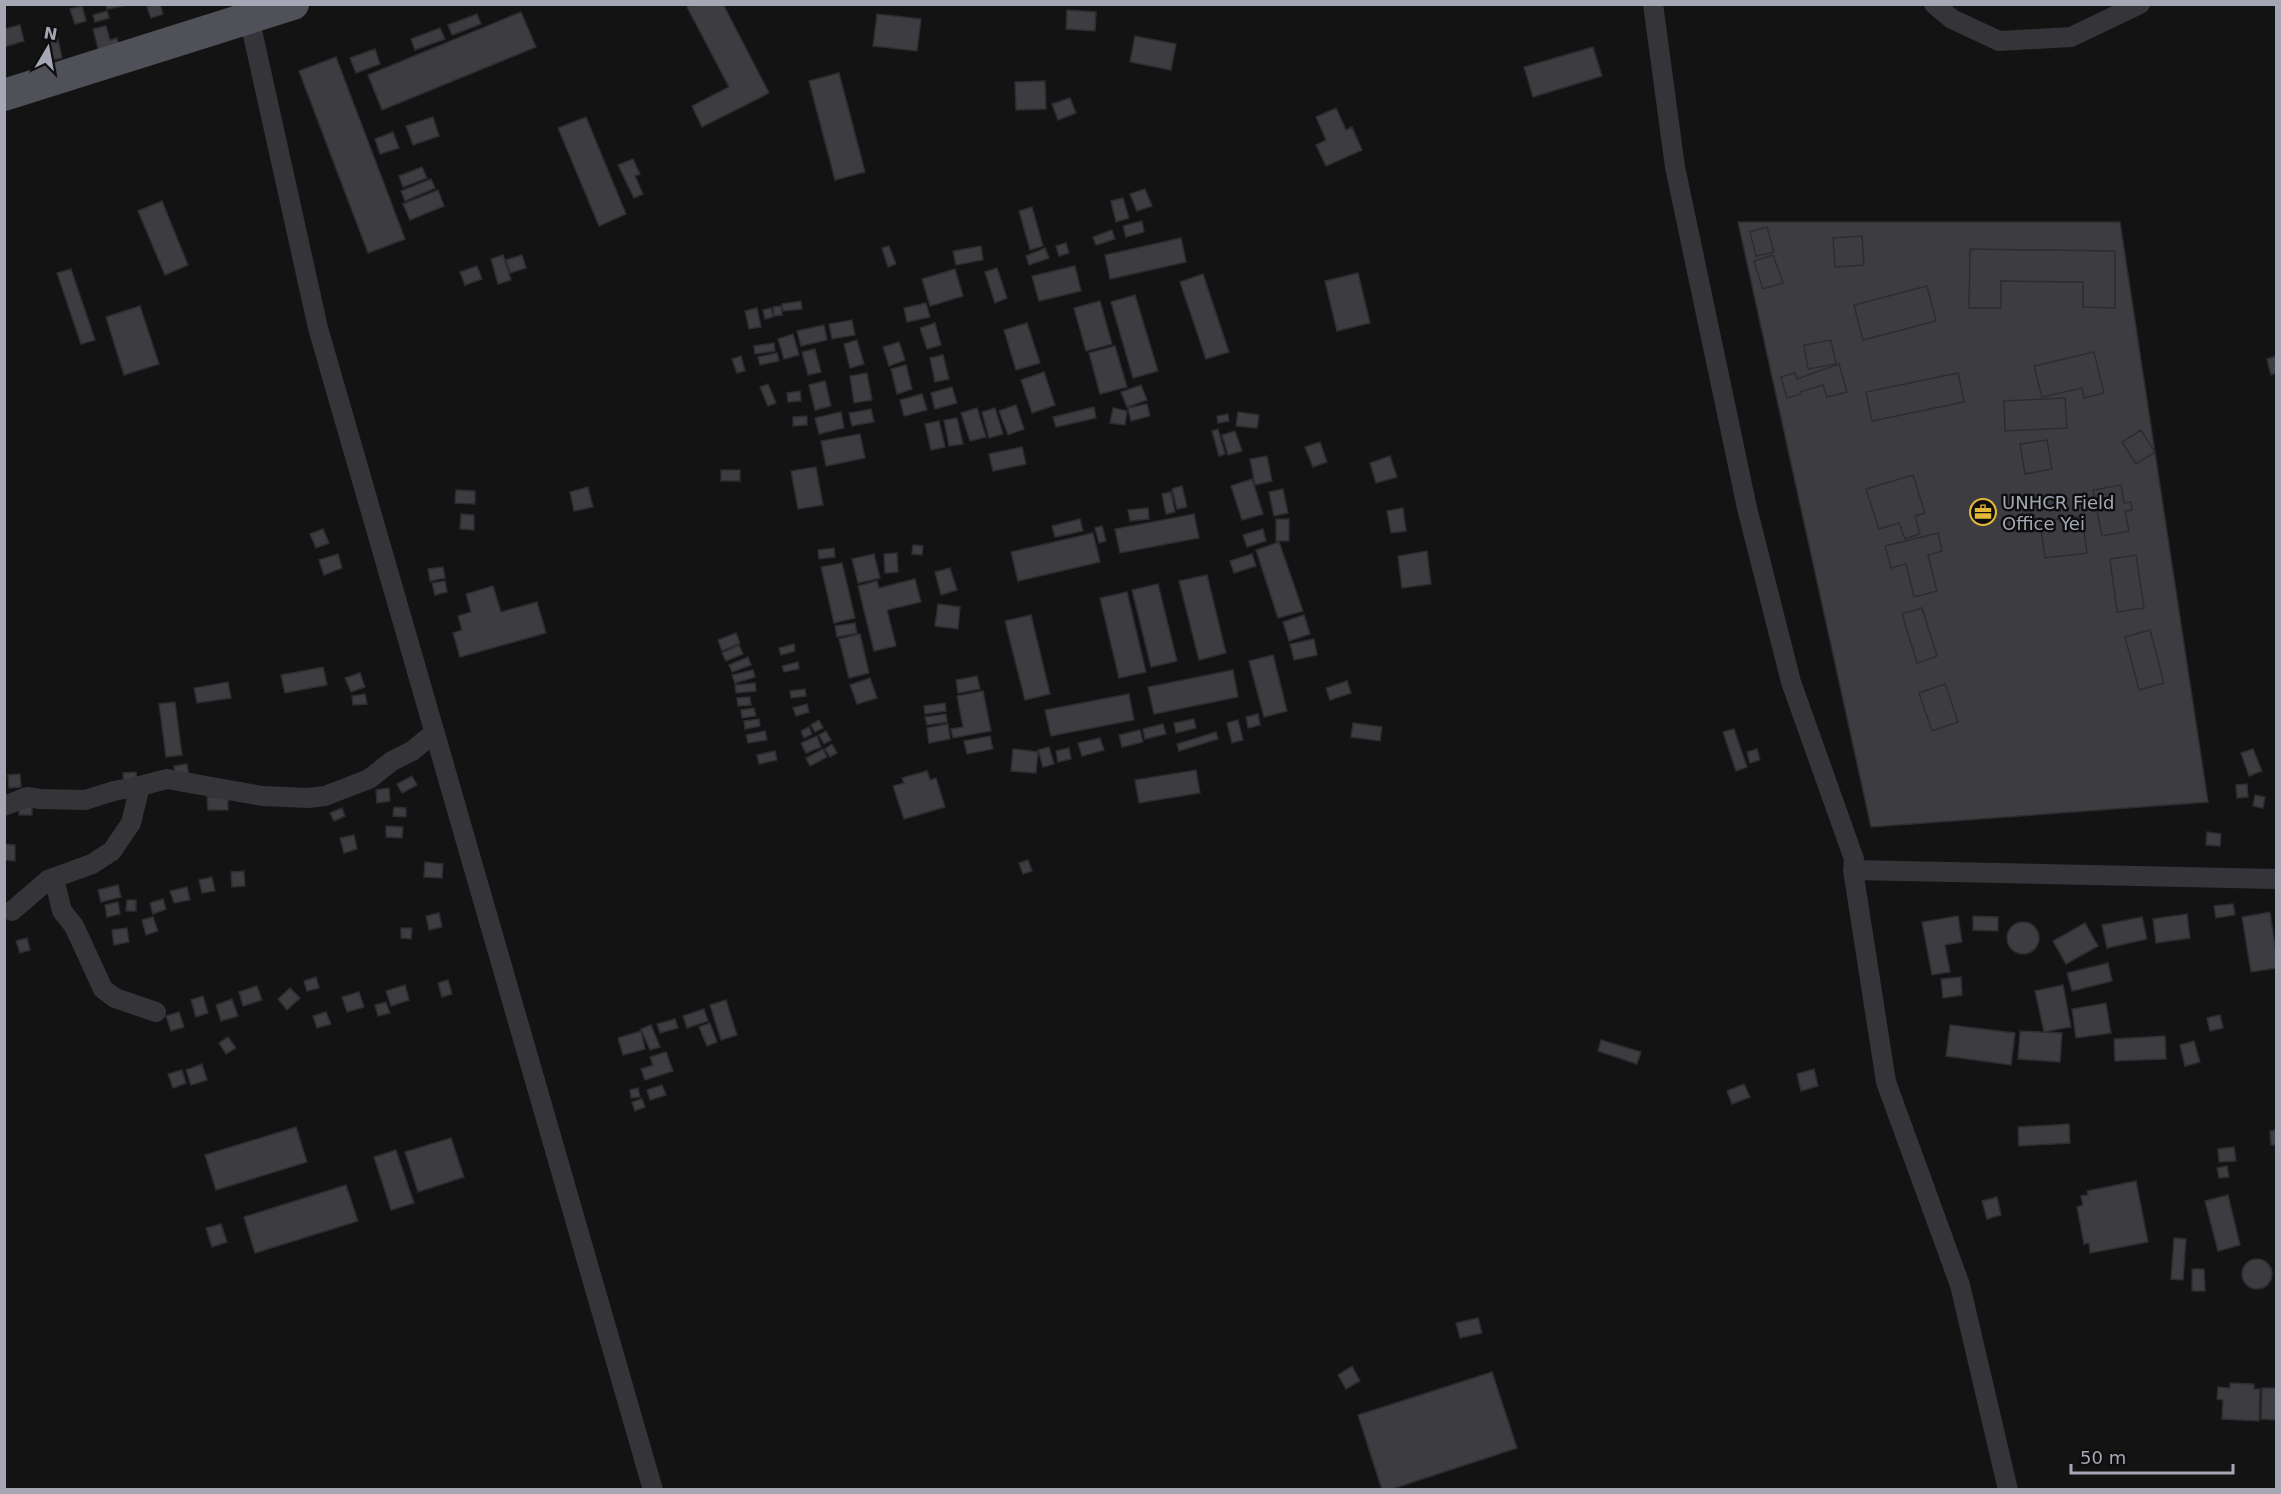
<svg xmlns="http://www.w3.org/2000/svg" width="2281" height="1494" viewBox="0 0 2281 1494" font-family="'DejaVu Sans',sans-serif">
	<rect width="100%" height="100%" fill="#131314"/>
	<!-- building -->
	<path fill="#3d3d41" stroke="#2d2d30" stroke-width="1.5" d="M106 4H128V5L107 9Z
		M155 4H160L163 14 151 18 147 7Z
		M691 4H723L769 93 702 127 692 106 729 87 687 7Z
		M82 6 86 21 75 24 70 9Z
		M1067 10 1096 12 1095 31 1066 29Z
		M107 11 109 18 95 22 93 15Z
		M521 12 536 47 382 110 368 75Z
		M477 14 481 24 452 35 448 25Z
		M877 14 921 19 917 51 873 46Z
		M20 25 24 41 4 47V29Z
		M106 26 110 40 117 38 120 51 100 56 93 29Z
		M440 28 445 39 415 50 411 39Z
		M1135 36 1176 44 1171 70 1130 62Z
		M58 39 62 58 52 60 48 41Z
		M1593 47 1602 76 1533 97 1524 67Z
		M375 49 380 64 356 73 350 58Z
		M336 57 405 239 368 253 299 71Z
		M839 73 865 172 835 180 809 81Z
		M1045 81 1046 109 1016 110 1015 82Z
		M1070 98 1076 113 1058 120 1052 104Z
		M1336 108 1346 130 1352 127 1362 150 1326 166 1316 145 1326 140 1316 117Z
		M433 117 439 136 413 145 406 126Z
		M586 117 626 214 599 226 558 128Z
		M393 132 399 148 380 154 375 139Z
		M633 159 640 174 635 176 643 194 634 198 618 165Z
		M422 167 427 178 403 187 399 176Z
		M431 179 435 188 405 201 401 191Z
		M1145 189 1152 206 1137 211 1130 194Z
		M438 190 444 206 410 220 403 204Z
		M1123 198 1129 218 1116 222 1111 201Z
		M162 201 188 265 165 275 138 211Z
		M1032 207 1043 246 1030 250 1019 211Z
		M1142 221 1144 232 1126 237 1123 226Z
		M1738 222H2120L2208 802 1871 827Z
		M1767 227 1774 252 1756 256 1750 232Z
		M1112 230 1115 239 1096 245 1093 237Z
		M1862 236 1864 265 1835 267 1833 238Z
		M1181 238 1186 262 1110 279 1105 255Z
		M1066 243 1069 253 1059 256 1056 246Z
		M889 246 896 264 888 267 882 248Z
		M981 246 983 260 956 265 953 251Z
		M1045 248 1049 258 1029 265 1026 256Z
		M1970 249 2115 251V308L2083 307V282L2001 281V308H1969Z
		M503 255 511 280 498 284 491 259Z
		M522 255 526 268 510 273 506 260Z
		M1773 255 1783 283 1763 289 1754 261Z
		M477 266 482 279 465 285 460 272Z
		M1075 266 1081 291 1039 301 1032 276Z
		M997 268 1007 298 995 303 985 272Z
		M71 269 95 340 81 344 57 273Z
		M955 269 963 296 930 306 922 279Z
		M1358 273 1370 323 1337 331 1325 281Z
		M1203 274 1229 352 1206 359 1180 282Z
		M1927 286 1936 321 1863 340 1854 305Z
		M1135 295 1158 371 1133 378 1111 302Z
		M801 301 802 309 783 311 782 304Z
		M1100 301 1112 344 1086 351 1074 308Z
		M926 303 930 317 907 322 904 308Z
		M140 306 159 364 124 375 106 317Z
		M781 306 782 315 774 316 773 307Z
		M757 308 761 327 749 329 745 311Z
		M771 308 773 317 765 319 763 310Z
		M852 320 855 335 832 339 829 324Z
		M935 323 941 345 927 349 920 328Z
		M1027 323 1040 363 1016 370 1004 330Z
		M824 325 827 340 801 346 797 331Z
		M793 334 799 355 784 359 778 339Z
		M857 340 864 364 850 368 844 344Z
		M1831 340 1836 364 1808 369 1804 345Z
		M899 342 905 360 889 366 883 347Z
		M774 343 775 351 755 354 754 346Z
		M1115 346 1127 387 1100 394 1089 353Z
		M815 349 821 372 808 375 802 352Z
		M2094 352 2104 393 2084 398 2082 388 2042 397 2034 366Z
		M777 353 779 361 760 365 758 357Z
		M943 355 949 379 935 382 930 358Z
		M741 356 745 371 737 373 732 359Z
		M2276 356V373L2271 375 2267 359Z
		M1839 364 1847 392 1827 397 1823 385 1800 392 1801 394 1787 398 1781 377 1795 373 1797 379Z
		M906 365 912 389 897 394 891 369Z
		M1044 372 1055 405 1032 413 1021 380Z
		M867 373 872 400 854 403 850 376Z
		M1958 373 1964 402 1872 421 1866 392Z
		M825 381 831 406 815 410 809 385Z
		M768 384 776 403 768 406 760 387Z
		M1141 385 1147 400 1127 407 1121 392Z
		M952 387 957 403 935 409 931 393Z
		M800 391 801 401 788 402 787 393Z
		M922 394 927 410 904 416 900 400Z
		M2065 398 2067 428 2005 431 2004 401Z
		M1147 404 1150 416 1131 421 1128 408Z
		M1016 405 1024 429 1008 435 999 411Z
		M1094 407 1096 418 1056 427 1053 417Z
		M977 408 986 437 970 441 961 413Z
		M995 408 1003 434 989 438 982 412Z
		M1113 408 1127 411 1125 425 1110 423Z
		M871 409 874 422 852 426 849 413Z
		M841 412 844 428 819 434 815 418Z
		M1238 412 1259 415 1257 428 1236 426Z
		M1228 414 1229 421 1218 423 1217 416Z
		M807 416V425L793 426V417Z
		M957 418 963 444 949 446 944 420Z
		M939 421 945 447 931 450 925 424Z
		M1218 429 1225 454 1219 456 1212 431Z
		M2141 430 2155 452 2136 464 2122 442Z
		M1235 431 1242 451 1228 455 1222 435Z
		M860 434 865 458 826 466 821 441Z
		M2047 440 2052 469 2025 474 2020 444Z
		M1320 442 1327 462 1313 467 1305 447Z
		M1022 447 1026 464 993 471 989 454Z
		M1267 456 1272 481 1255 485 1250 459Z
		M1390 456 1397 477 1376 483 1370 463Z
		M816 467 823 505 798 509 791 471Z
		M721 470H740V481H721Z
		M1913 475 1925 513 1915 516 1920 534 1905 539 1899 523 1879 529 1866 489Z
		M1252 479 1263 514 1242 520 1231 486Z
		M2121 485 2124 503 2131 502 2132 510 2125 511 2129 531 2102 536 2093 490Z
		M1182 486 1187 507 1177 509 1172 489Z
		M588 487 593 507 574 511 570 492Z
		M1283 489 1288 513 1274 516 1269 492Z
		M456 490 475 491V504L455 503Z
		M1171 492 1175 512 1166 514 1162 494Z
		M1148 508 1149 519 1130 521 1128 510Z
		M1403 508 1406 531 1391 533 1387 511Z
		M461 514 474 515V530L460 529Z
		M1194 514 1199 538 1120 553 1115 529Z
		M2082 516 2087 553 2045 558 2040 522Z
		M1080 519 1083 531 1055 537 1052 526Z
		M1276 519H1289V541H1276Z
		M1102 526 1106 541 1099 543 1095 528Z
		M323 529 329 543 316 548 310 534Z
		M1263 529 1266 541 1247 547 1243 535Z
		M1093 533 1100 562 1018 581 1011 552Z
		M1938 533 1942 551 1928 555 1937 591 1914 597 1906 564 1891 568 1885 546Z
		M1279 542 1303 611 1278 618 1256 550Z
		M913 545 923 546 922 555 912 554Z
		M834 548 835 557 819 559 818 550Z
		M1427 551 1431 584 1402 588 1398 556Z
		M897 553 898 572 885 573 884 554Z
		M338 554 342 568 324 575 319 560Z
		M874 554 880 578 858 583 852 559Z
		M1252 554 1256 566 1234 573 1230 561Z
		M2136 555 2144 608 2117 612 2110 559Z
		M842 563 855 618 834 623 821 567Z
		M443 567 445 578 430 581 428 569Z
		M950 568 957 590 941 595 935 572Z
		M1207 575 1226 653 1199 660 1179 581Z
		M915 579 921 602 887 610 896 646 874 651 858 586 877 581 879 588Z
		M445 581 447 592 435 595 432 583Z
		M1158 584 1177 661 1151 667 1132 590Z
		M493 586 501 612 537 602 546 633 460 657 453 633 462 630 458 616 471 612 466 594Z
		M1127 592 1146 672 1119 678 1100 598Z
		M938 604 960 607 958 629 935 626Z
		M1922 608 1937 656 1917 663 1902 614Z
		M1031 615 1050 694 1025 700 1005 621Z
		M1304 615 1310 634 1289 641 1283 622Z
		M855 623 857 633 837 637 835 626Z
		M2150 630 2164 683 2139 690 2125 637Z
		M736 633 740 643 722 651 718 640Z
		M860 634 869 673 849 678 839 639Z
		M1314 639 1317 655 1294 660 1290 644Z
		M794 644 795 651 781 655 779 648Z
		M739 645 743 654 726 661 722 653Z
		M1273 655 1287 711 1264 717 1249 661Z
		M748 657 751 665 732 672 729 665Z
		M798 662 799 669 784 672 782 666Z
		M323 667 327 685 285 693 281 675Z
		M753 670 755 677 735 683 732 675Z
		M1233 670 1238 697 1154 714 1148 687Z
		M360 673 365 687 351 692 345 678Z
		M977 676 980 689 958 693 956 680Z
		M870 678 877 698 857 704 850 685Z
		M1347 681 1351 693 1330 700 1326 688Z
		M228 682 231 698 197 703 194 688Z
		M755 683 756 691 736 693 735 685Z
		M1945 684 1958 722 1932 731 1919 693Z
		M805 689 806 696 791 698 790 691Z
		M983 691 991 731 953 738 951 729 963 727 957 696Z
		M365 694 367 704 353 705 352 696Z
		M1129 694 1134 720 1051 736 1045 710Z
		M750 697 751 705 738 706 737 698Z
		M175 702 182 755 166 757 159 704Z
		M945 703 946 711 925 714 924 706Z
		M807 704 809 712 796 716 793 708Z
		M754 708 756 716 742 718 741 710Z
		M946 714 947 722 927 725 925 717Z
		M1258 714 1260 725 1248 728 1246 717Z
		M759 719 760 726 745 729 744 721Z
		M1194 719 1196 728 1176 733 1174 723Z
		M819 720 823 728 815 732 811 725Z
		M1238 720 1243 740 1232 743 1227 723Z
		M1353 723 1382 727 1380 741 1351 737Z
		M948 724 950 739 929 743 927 728Z
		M1163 724 1166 734 1145 739 1143 729Z
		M809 727 812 734 804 738 801 731Z
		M1734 729 1747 767 1736 771 1723 732Z
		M1140 730 1143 742 1122 747 1119 735Z
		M765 731 767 740 748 743 746 735Z
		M826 731 831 740 824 744 819 735Z
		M1216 732 1218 739 1179 751 1177 744Z
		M817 736 821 747 806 753 801 743Z
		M990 736 993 749 967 754 964 741Z
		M1100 738 1104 750 1082 756 1078 743Z
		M832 744 837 753 830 757 825 749Z
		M1049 747 1054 764 1043 767 1038 750Z
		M1069 748 1071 759 1058 762 1056 751Z
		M823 749 827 757 810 766 806 758Z
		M1013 749 1038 752 1036 773 1011 771Z
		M1757 749 1760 760 1750 763 1747 752Z
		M2253 749 2262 771 2249 776 2241 753Z
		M775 751 777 760 759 764 757 755Z
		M187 764 189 778 176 780 174 766Z
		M1196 770 1200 793 1139 803 1135 780Z
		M927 771 930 780 936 778 945 807 904 819 893 786 904 783 902 778Z
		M136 772 137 785 124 786 123 773Z
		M20 774 21 787 9 788 8 775Z
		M412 776 417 785 402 793 397 784Z
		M2247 784 2248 797 2237 798 2236 785Z
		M389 788 390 801 377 803 376 790Z
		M2255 795 2265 797 2263 808 2253 806Z
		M228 796V810H208L207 797Z
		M19 804H32V815H19Z
		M394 807 406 808V817L393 816Z
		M342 808 345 816 334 821 330 813Z
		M386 826 403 827 402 838 386 837Z
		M2207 832 2221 834 2220 846 2206 845Z
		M354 835 357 849 344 853 340 838Z
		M4 844 15 845V861L4 860Z
		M1028 860 1032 871 1023 874 1019 863Z
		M425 862 443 864 442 878 424 877Z
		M244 871 245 886 232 887 231 872Z
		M212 877 215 891 202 893 199 880Z
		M118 885 121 897 101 902 98 890Z
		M187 887 190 900 174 903 170 891Z
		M163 899 166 909 153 914 150 903Z
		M127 900H136V911H126Z
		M118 902 120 914 107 917 105 905Z
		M2233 904 2235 915 2216 918 2214 906Z
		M2270 912 2276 953V968L2251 972 2242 917Z
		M439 913 442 927 429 930 426 916Z
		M2187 914 2190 938 2156 943 2153 919Z
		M1958 916 1962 942 1945 945 1950 972 1932 975 1922 922Z
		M1973 916 1998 917V931L1973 930Z
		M153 917 158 931 146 935 142 920Z
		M2142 917 2147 939 2107 948 2102 925Z
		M2007 938a16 16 0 1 1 32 0a16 16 0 1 1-32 0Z
		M2085 923 2098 946 2066 964 2053 941Z
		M127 928 129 942 114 945 112 930Z
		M401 928H412L411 939 401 938Z
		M27 938 30 950 20 953 16 941Z
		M2108 963 2112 981 2072 991 2067 973Z
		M316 977 319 988 307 991 304 981Z
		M1961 977 1962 995 1943 998 1941 979Z
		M448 980 452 994 442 997 438 983Z
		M405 985 409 1000 391 1006 386 991Z
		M2063 985 2071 1027 2044 1032 2035 991Z
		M257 986 262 1000 243 1006 239 992Z
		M290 988 300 998 287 1010 278 999Z
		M359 992 364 1007 347 1012 342 997Z
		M203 996 208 1013 196 1017 191 1000Z
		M232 999 238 1016 221 1021 216 1005Z
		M726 1000 737 1035 721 1040 710 1005Z
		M386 1002 390 1013 378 1016 375 1005Z
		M2106 1003 2111 1033 2076 1038 2072 1009Z
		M704 1009 708 1021 687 1028 683 1016Z
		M179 1012 184 1027 171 1031 166 1016Z
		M326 1012 331 1024 317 1028 313 1016Z
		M2220 1015 2223 1028 2210 1031 2207 1018Z
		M675 1019 678 1028 660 1033 657 1024Z
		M710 1023 717 1042 707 1046 699 1027Z
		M651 1025 660 1047 650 1050 641 1029Z
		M1950 1025 2015 1033 2011 1065 1946 1056Z
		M641 1031 645 1049 623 1055 618 1038Z
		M2020 1031 2062 1033 2060 1062 2018 1059Z
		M2165 1036 2166 1059 2115 1061 2114 1039Z
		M228 1037 236 1048 226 1054 219 1043Z
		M1601 1040 1641 1052 1637 1064 1598 1051Z
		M2194 1041 2200 1062 2185 1066 2180 1045Z
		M666 1052 673 1071 645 1080 641 1069 653 1065 650 1057Z
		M202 1064 207 1080 191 1085 186 1070Z
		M1814 1069 1818 1086 1801 1091 1797 1074Z
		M182 1070 186 1083 173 1088 168 1074Z
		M1744 1084 1750 1097 1732 1104 1727 1091Z
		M662 1085 666 1095 650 1100 647 1090Z
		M638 1088 640 1097 631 1098 630 1090Z
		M642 1099 645 1107 635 1111 632 1102Z
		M2069 1124 2070 1143 2019 1146 2018 1127Z
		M296 1127 307 1162 216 1190 205 1155Z
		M2276 1130V1145H2271L2270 1131Z
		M451 1138 464 1177 418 1192 405 1152Z
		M2234 1147 2236 1161 2219 1162 2218 1149Z
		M396 1150 414 1203 391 1210 374 1157Z
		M2227 1166 2229 1177 2219 1178 2217 1168Z
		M2136 1181 2148 1242 2090 1253 2089 1243 2084 1244 2077 1207 2083 1205 2081 1196 2088 1195 2087 1191Z
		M346 1185 358 1221 255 1253 244 1217Z
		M2228 1195 2240 1245 2218 1251 2205 1201Z
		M1997 1197 2001 1215 1987 1219 1982 1201Z
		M221 1224 227 1242 212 1247 206 1228Z
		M2174 1238 2186 1239 2183 1280 2171 1279Z
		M2242 1274a15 15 0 1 1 30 0a15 15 0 1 1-30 0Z
		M2192 1269H2204L2205 1291H2192Z
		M1478 1318 1482 1333 1460 1338 1456 1323Z
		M1352 1366 1360 1381 1346 1389 1338 1375Z
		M1492 1372 1517 1448 1389 1490H1382L1358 1415Z
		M2230 1383 2254 1384V1389H2260L2259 1421 2222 1419 2223 1400 2217 1399 2218 1387 2230 1388Z
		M2262 1388H2276V1420L2261 1419Z"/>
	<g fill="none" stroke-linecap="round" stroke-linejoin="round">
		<!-- minor -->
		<path stroke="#343439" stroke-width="20" d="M1653 4 1675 167 1747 508 1791 682 1854 859 1853 870 1886 1082 1960 1285 2008 1490
			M1934 4 1952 19 1999 41 2071 37 2140 4
			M247 8 318 328 653 1490
			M4 806 27 797 40 799 85 800 114 791 140 786
			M1853 870 2276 879
			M54 878 62 911 74 926 103 989 115 998 156 1012
			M12 911 48 880 92 864 112 851 131 823 140 786 167 779 262 796 308 798 325 796 369 779 392 761 412 751 434 733"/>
		<!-- primary -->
		<path stroke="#505158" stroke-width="32" d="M4 95 293 4"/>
	</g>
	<!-- icons -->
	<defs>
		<symbol id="office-ring" viewBox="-11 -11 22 22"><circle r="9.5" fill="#0e0e0f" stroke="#e6b839" stroke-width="1.5"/><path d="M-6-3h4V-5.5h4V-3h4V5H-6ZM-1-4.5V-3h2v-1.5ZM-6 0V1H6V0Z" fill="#e6b839"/></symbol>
	</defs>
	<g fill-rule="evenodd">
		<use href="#office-ring" x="1968" y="497" width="30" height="30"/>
	</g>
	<g text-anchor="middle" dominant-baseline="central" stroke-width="5" stroke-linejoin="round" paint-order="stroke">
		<!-- poi labels -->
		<g font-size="18" fill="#a5a8b4" stroke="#0e0e0f" text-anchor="start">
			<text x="2002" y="502">UNHCR Field<tspan x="2002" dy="21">Office Yei</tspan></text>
		</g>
	</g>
	<!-- border -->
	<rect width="2281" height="1494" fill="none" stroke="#a5a8b4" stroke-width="12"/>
	<!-- north arrow -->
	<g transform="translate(48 48) rotate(10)" stroke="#0e0e0f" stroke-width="4.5" paint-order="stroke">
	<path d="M0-4.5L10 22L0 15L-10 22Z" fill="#a5a8b4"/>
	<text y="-9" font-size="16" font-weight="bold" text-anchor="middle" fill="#a5a8b4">N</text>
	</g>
	<!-- scale -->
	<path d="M2071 1464v9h162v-9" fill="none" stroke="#a5a8b4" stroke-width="3"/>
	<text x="2080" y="1464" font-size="18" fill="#a5a8b4" stroke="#0e0e0f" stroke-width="4.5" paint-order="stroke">50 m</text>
</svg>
